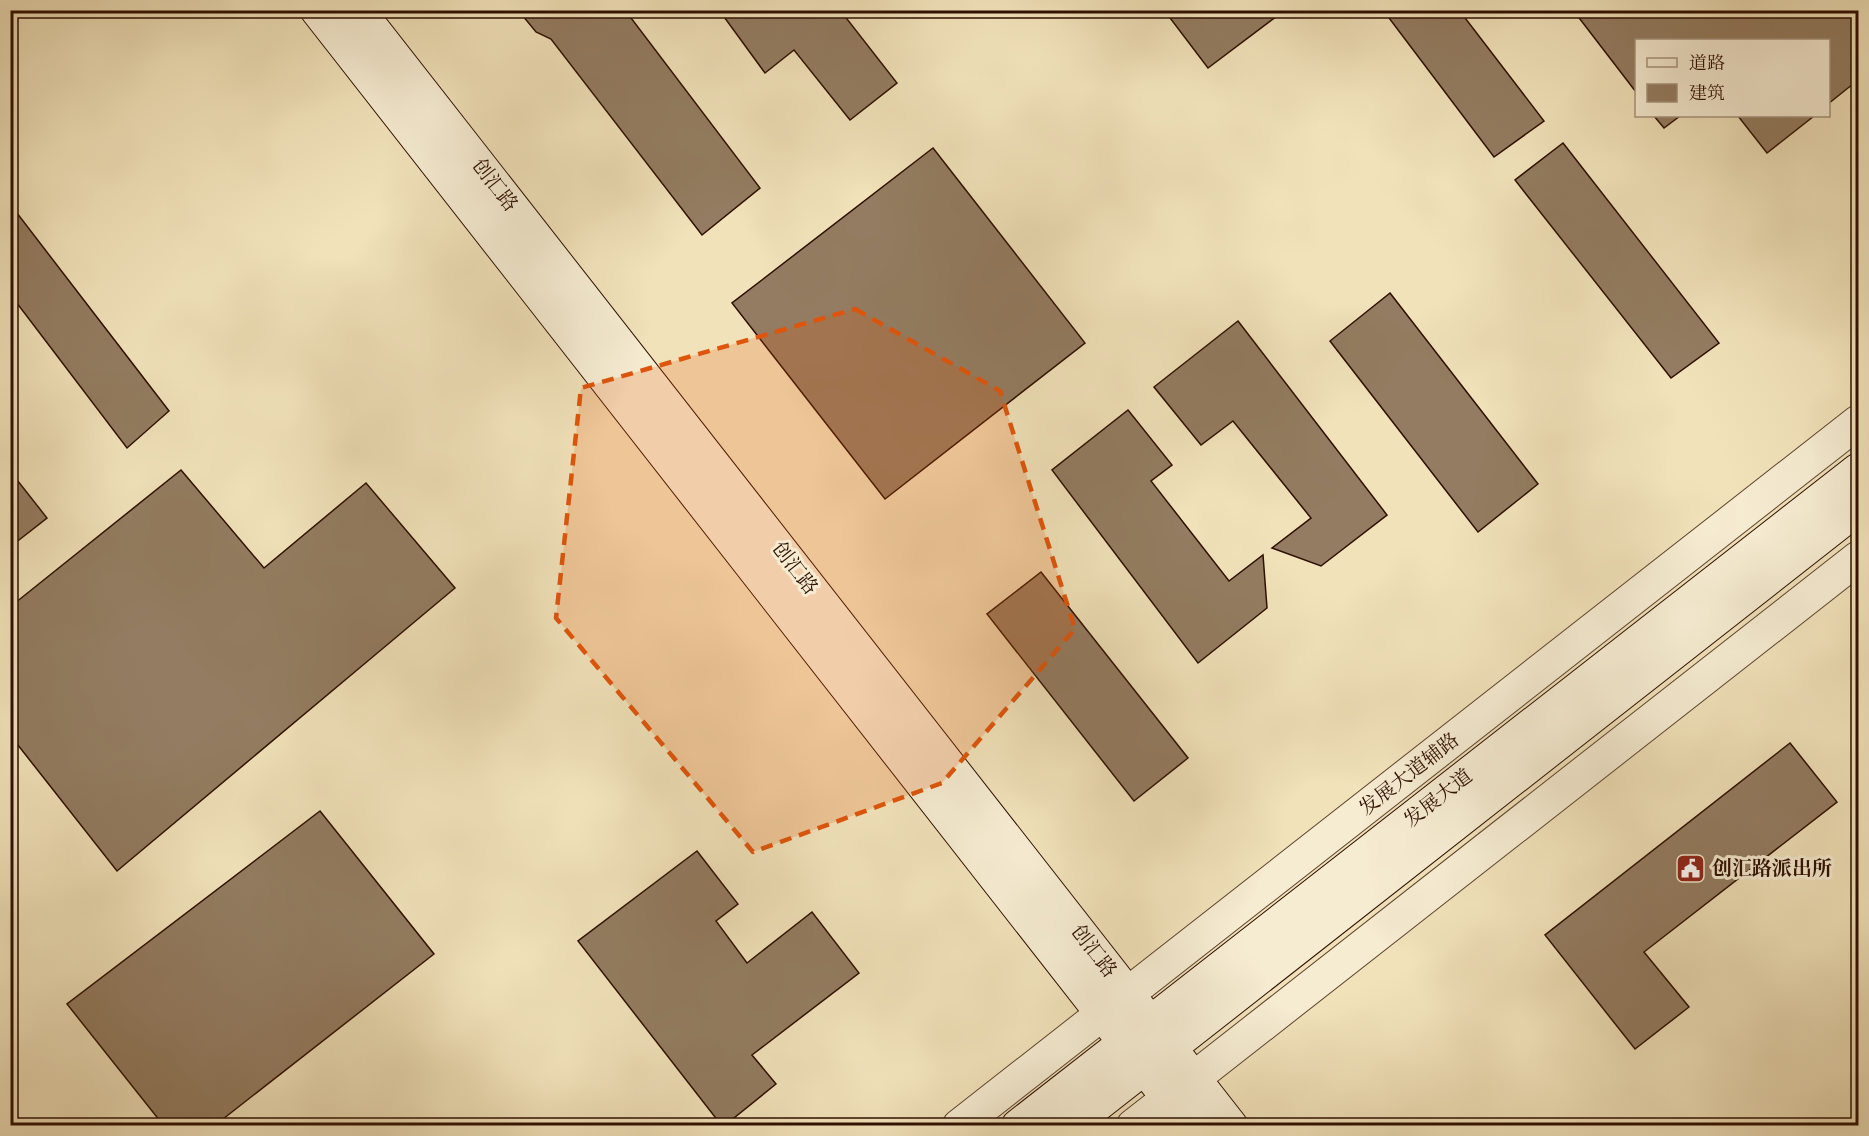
<svg xmlns="http://www.w3.org/2000/svg" width="1869" height="1136" viewBox="0 0 1869 1136" font-family="'IM FELL French Canon','Noto Serif SC',serif">
	<rect width="100%" height="100%" fill="#f1e2ba"/>
	<filter id="stains"><feTurbulence type="fractalNoise" baseFrequency=".00333" numOctaves="4"/><feColorMatrix values="0 0 0 0 .2 0 0 0 0 .09 0 0 0 0 .02 0 0 0 .5 -.17"/></filter>
	<radialGradient id="worn" r=".72"><stop offset=".6" stop-color="#630" stop-opacity="0"/><stop offset="1" stop-color="#630" stop-opacity=".3"/></radialGradient>
	<!-- building -->
	<path fill="#937c61" stroke="#2e0e00" stroke-width="1.5" d="M518 10H625L760 188 702 235 551 39 536 32Z
		M719 10H840L897 83 850 120 794 50 765 73Z
		M1164 10H1285L1208 68Z
		M1383 10H1459L1544 121 1494 157Z
		M1573 10H1858V80L1828 104V40H1636V92Z
		M1654 116H1680L1664 128Z
		M1738 116H1814L1767 153Z
		M1563 143 1719 343 1671 378 1515 180Z
		M933 148 1085 343 885 499 732 303Z
		M10 204 169 411 127 448 10 294Z
		M1390 293 1538 484 1478 532 1330 341Z
		M1238 321 1387 515 1321 566 1272 548 1311 518 1233 421 1201 445 1154 387Z
		M1128 410 1172 465 1151 481 1229 581 1263 555 1267 608 1198 663 1052 470Z
		M181 470 264 568 366 483 455 588 117 871 10 735V607Z
		M10 471 47 518 10 547Z
		M1041 572 1188 758 1134 801 987 614Z
		M1790 743 1837 802 1644 952 1689 1007 1635 1049 1545 935Z
		M320 811 434 954 214 1126H164L67 1004Z
		M697 851 738 904 716 921 747 963 812 912 859 973 752 1055 776 1084 724 1126H722L578 941Z"/>
	<g fill="none" stroke-linecap="round" stroke-linejoin="round">
		<defs>
			<path id="street" d="M959 1126 1858 422
				M1133 1126 1858 558"/>
			<path id="secondary" d="M317 10 1190 1126
				M358 10 1231 1126
				M1018 1126 1858 470
				M1070 1126 1858 508"/>
		</defs>
		<!-- street casing -->
		<use href="#street" stroke="#5f432e" stroke-width="35"/>
		<!-- secondary casing -->
		<use href="#secondary" stroke="#2e0e00" stroke-width="35"/>
		<!-- street -->
		<use href="#street" stroke="#f6ecd2" stroke-width="33"/>
		<!-- secondary -->
		<use href="#secondary" stroke="#f6ecd2" stroke-width="33"/>
	</g>
	<!-- marked area -->
	<path fill="#df550b" fill-opacity="0.2" stroke="#df550b" stroke-width="4.5" stroke-dasharray="12 8" stroke-linejoin="round" d="M855 309 1000 391 1075 629 942 783 753 852 556 618 581 388Z"/>
	<!-- icons -->
	<defs>
		<symbol id="civic-square" viewBox="-11 -11 22 22"><rect x="-9" y="-9" width="18" height="18" rx="4" fill="#8f2418" stroke="#f6ecd2"/><path d="M-.6-6.5H3V-4.5H.6V-3L4-1V1h2V6H-6V1h2V-1L-.6-3ZM-1.2 2.5V6h2.4V2.5Z" fill="#fff"/></symbol>
	</defs>
	<g fill-rule="evenodd">
		<use href="#civic-square" x="1674" y="852" width="33" height="33"/>
	</g>
	<g text-anchor="middle" dominant-baseline="central" stroke-width="6" stroke-linejoin="round" paint-order="stroke">
		<!-- street labels -->
		<g font-size="20" fill="#2e0e00" stroke="#f6ecd2">
			<text transform="translate(495 185) rotate(52)">创汇路</text>
			<text transform="translate(795 568) rotate(52)">创汇路</text>
			<text transform="translate(1409 774) rotate(-38)">发展大道辅路</text>
			<text transform="translate(1438 798) rotate(-38)">发展大道</text>
			<text transform="translate(1094 951) rotate(52)">创汇路</text>
		</g>
		<!-- poi labels -->
		<g font-size="20" font-weight="bold" fill="#2e0e00" stroke="#f6ecd2" text-anchor="start">
			<text x="1712" y="868">创汇路派出所</text>
		</g>
	</g>
	<!-- margin -->
	<rect width="1869" height="1136" fill="none" stroke="#f1e2ba" stroke-width="36"/>
	<rect x="12" y="12" width="1845" height="1112" fill="none" stroke="#2e0e00" stroke-width="3"/>
	<rect x="18" y="18" width="1833" height="1100" fill="none" stroke="#2e0e00" stroke-width="1.5"/>
	<!-- legend -->
	<rect x="1635" y="39" width="195" height="78" fill="#f6ecd2" stroke="#a6937e" stroke-width="1.5"/>
	<rect x="1647" y="58" width="30" height="9" fill="#f6ecd2" stroke="#a6937e" stroke-width="1.5"/>
	<text x="1689" y="69" font-size="18" fill="#2e0e00">道路</text>
	<rect x="1647" y="84" width="30" height="18" fill="#937c61" stroke="#a6937e" stroke-width="1.5"/>
	<text x="1689" y="99" font-size="18" fill="#2e0e00">建筑</text>
	<rect width="100%" height="100%" filter="url(#stains)"/>
	<rect width="100%" height="100%" fill="url(#worn)"/>
</svg>
